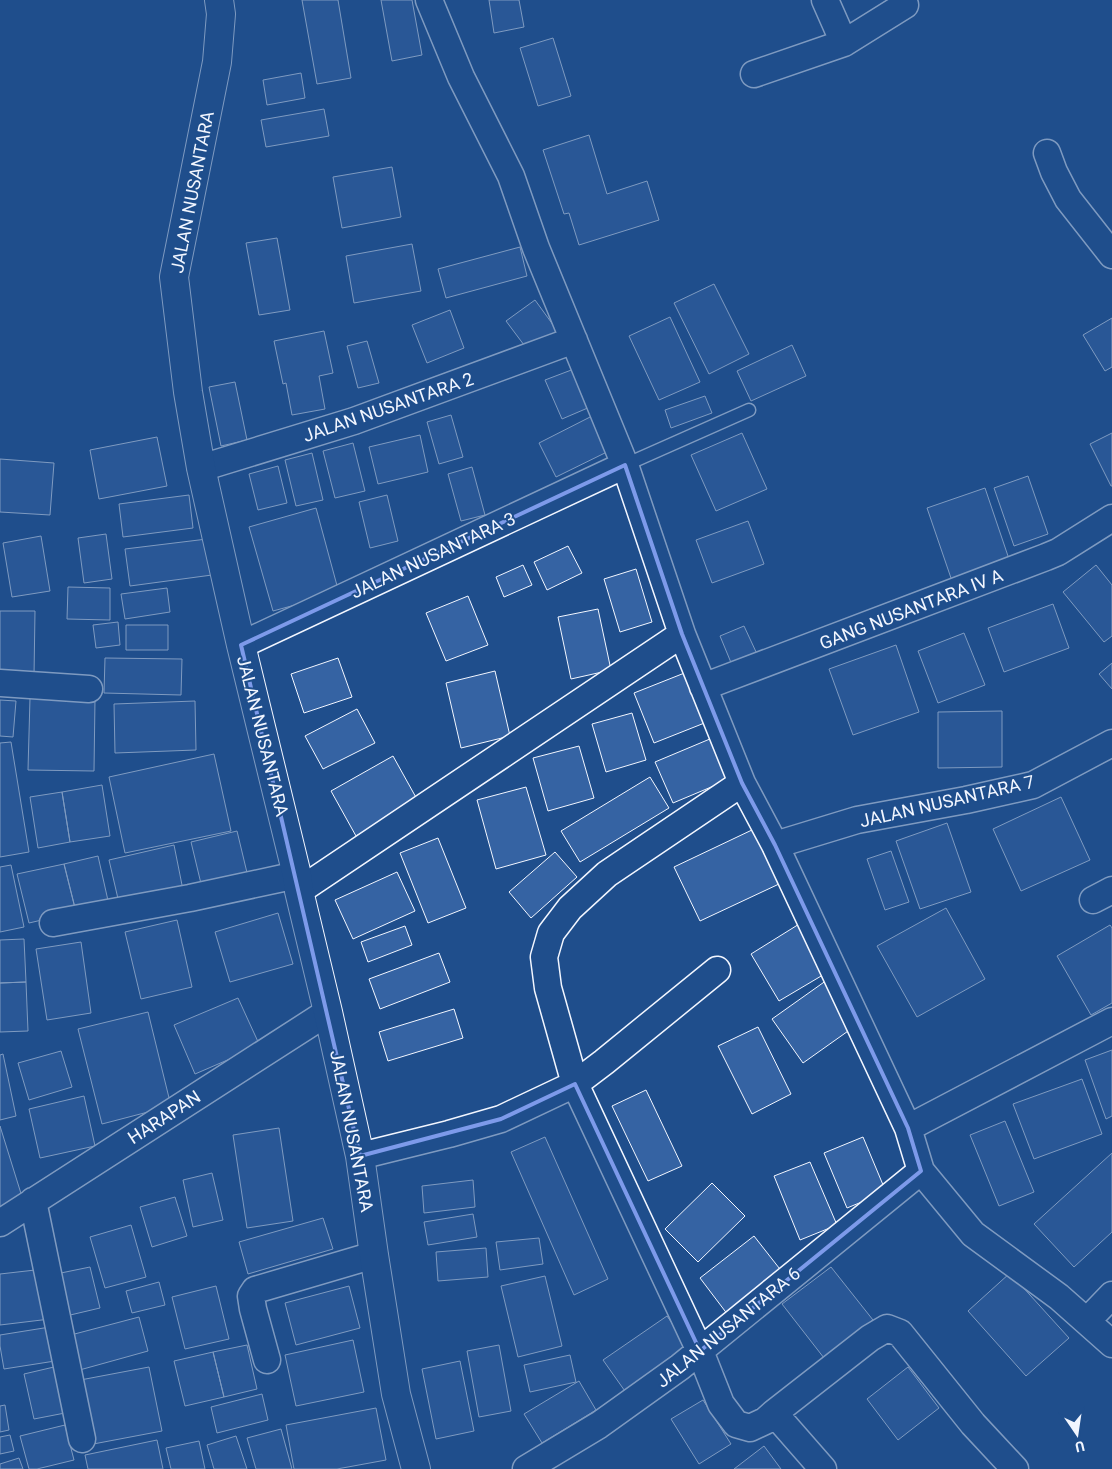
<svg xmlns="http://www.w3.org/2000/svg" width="1112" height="1469" viewBox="0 0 1112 1469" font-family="Roboto,sans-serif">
	<rect width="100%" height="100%" fill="#1f4e8c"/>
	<!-- building -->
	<path fill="#3563a3" stroke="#f2f6ff" d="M302 0H338L351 78 317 84Z
		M381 0H412L422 55 392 61Z
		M489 0H519L524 27 494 33Z
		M553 38 571 96 538 106 520 48Z
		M301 73 305 98 267 105 263 80Z
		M324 109 329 136 266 147 261 120Z
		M589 135 607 194 647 181 659 220 579 245 569 213 564 214 543 150Z
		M392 167 401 217 342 228 333 177Z
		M277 238 290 310 259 315 246 243Z
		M412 244 421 291 354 303 346 256Z
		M520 247 527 276 446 298 438 269Z
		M714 284 749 354 709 374 674 303Z
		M535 300 559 333 530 353 506 321Z
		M450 310 464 348 427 363 412 325Z
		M670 317 700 382 659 400 629 336Z
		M1112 318V367L1105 371 1083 335Z
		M324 331 333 373 319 376 325 409 292 415 286 383 283 384 274 341Z
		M367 341 379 383 358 388 347 346Z
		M792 345 806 376 751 401 737 371Z
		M574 369 590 407 562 419 545 380Z
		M235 382 247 440 221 446 209 387Z
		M705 396 712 413 671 428 665 410Z
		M596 414 613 449 556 477 539 443Z
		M451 415 463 457 439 464 427 422Z
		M742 433 767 489 716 511 691 455Z
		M1112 433V486H1111L1090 444Z
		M420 435 428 472 378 484 369 447Z
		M157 437 167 486 99 499 90 450Z
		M353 443 365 491 335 498 323 451Z
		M312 453 323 500 296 506 285 460Z
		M0 459 54 463 50 515 0 512Z
		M278 466 287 503 258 510 249 474Z
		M472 467 485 515 461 521 448 474Z
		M1028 476 1048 534 1014 546 994 488Z
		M985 488 1010 562 952 581 927 508Z
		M189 495 193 528 123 537 119 504Z
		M387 495 398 541 370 548 359 502Z
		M316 508 339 593 273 611 249 527Z
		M748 521 764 564 712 583 696 540Z
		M106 534 112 579 84 583 78 538Z
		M41 536 50 591 12 597 3 543Z
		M207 539 212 575 130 586 125 549Z
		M568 546 582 573 547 590 534 562Z
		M523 565 532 585 504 597 496 577Z
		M1096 565 1112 585V636L1104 642 1063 592Z
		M636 569 652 622 620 632 604 579Z
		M68 587 110 588V620L67 619Z
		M167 588 170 612 125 619 121 594Z
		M468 596 488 645 446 661 426 613Z
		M1053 604 1069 648 1004 672 988 628Z
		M598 609 611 670 571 679 558 617Z
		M0 611H35L34 676H0Z
		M118 622 120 645 96 648 93 625Z
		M126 625H168V650H126Z
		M744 626 757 654 732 665 720 636Z
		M964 633 985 685 938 703 918 651Z
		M896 645 919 712 853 735 829 669Z
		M105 658 182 659 181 695 104 693Z
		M338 658 352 697 304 713 291 674Z
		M1112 663V689L1099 674Z
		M495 671 510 736 461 748 446 683Z
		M687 672 707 722 654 743 634 693Z
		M30 698 95 699 94 771 28 770Z
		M0 700 16 701 13 737 0 736Z
		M195 701 196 750 115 753 114 704Z
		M357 709 375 743 323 769 305 736Z
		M1002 711V767L938 768V712Z
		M632 713 646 760 606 772 592 724Z
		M717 736 735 777 673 803 655 762Z
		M11 742 29 852 0 857V743Z
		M579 746 594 798 548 811 533 758Z
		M214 754 231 831 125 853 109 777Z
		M393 756 418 801 356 836 331 791Z
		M650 777 669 808 580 862 561 831Z
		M102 785 110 836 70 842 62 792Z
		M526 787 546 855 496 869 477 800Z
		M62 792 70 842 38 848 30 797Z
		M1061 797 1090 860 1021 891 993 829Z
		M947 823 971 892 920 909 896 841Z
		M754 829 779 884 700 921 674 867Z
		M237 831 249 881 203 892 191 842Z
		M438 838 466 908 428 923 400 853Z
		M174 845 183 890 119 903 109 860Z
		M891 851 909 902 885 910 867 859Z
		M555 852 577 877 531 918 509 892Z
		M98 856 109 905 76 912 64 864Z
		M64 864 76 912 29 923 17 874Z
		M11 865 24 927 0 932V867Z
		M397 872 415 911 353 939 335 900Z
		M946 908 985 979 917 1017 877 946Z
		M278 913 293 964 230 982 215 932Z
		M177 920 192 987 141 999 125 932Z
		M804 921 833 969 779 1001 751 954Z
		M1110 925 1112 928V1003L1091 1015 1057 956Z
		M405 926 412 945 368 962 361 942Z
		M24 939 26 982 0 983V940Z
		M81 942 91 1013 47 1020 36 949Z
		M439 953 450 982 380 1009 369 979Z
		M827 980 858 1024 803 1063 772 1019Z
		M26 982 28 1031 0 1032V983Z
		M238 998 260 1046 195 1074 174 1025Z
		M454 1009 463 1038 388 1061 379 1032Z
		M148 1012 171 1106 102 1124 78 1029Z
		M758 1027 791 1094 752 1114 718 1046Z
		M1112 1050V1116L1106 1119 1085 1060Z
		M61 1051 72 1087 29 1100 18 1063Z
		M3 1054 16 1116 0 1120V1055Z
		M1082 1079 1102 1134 1034 1159 1013 1104Z
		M646 1090 682 1166 648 1181 612 1106Z
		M84 1096 95 1146 40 1158 29 1109Z
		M1005 1121 1034 1192 999 1206 970 1135Z
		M0 1126 23 1200 0 1207Z
		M279 1128 293 1221 247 1228 233 1135Z
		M545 1137 608 1279 574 1295 511 1152Z
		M863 1137 886 1192 847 1208 824 1153Z
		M1112 1153V1232L1074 1267 1034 1224Z
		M810 1162 837 1225 800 1240 774 1176Z
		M212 1173 223 1220 193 1227 183 1180Z
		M473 1180 475 1207 424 1213 422 1186Z
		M712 1183 745 1216 698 1262 665 1229Z
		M175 1197 187 1236 152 1247 140 1207Z
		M473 1214 477 1237 428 1245 424 1222Z
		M323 1218 333 1249 248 1274 239 1242Z
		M131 1225 146 1277 105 1288 90 1237Z
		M754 1236 783 1273 728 1315 700 1278Z
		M539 1238 543 1264 500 1270 496 1242Z
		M486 1248 488 1277 438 1281 436 1252Z
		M90 1267 100 1308 66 1316 56 1274Z
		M831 1267 873 1320 824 1358 782 1304Z
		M44 1269 50 1319 0 1325V1274Z
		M1010 1273 1069 1338 1026 1376 968 1311Z
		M545 1276 562 1346 518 1357 501 1286Z
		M159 1282 165 1305 132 1313 126 1291Z
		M216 1286 229 1339 185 1349 172 1297Z
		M349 1286 360 1328 296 1345 285 1303Z
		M667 1316 691 1350 627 1394 603 1360Z
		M139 1317 148 1351 76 1371 67 1336Z
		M50 1327 55 1361 4 1369 0 1346V1335Z
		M353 1340 364 1392 296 1406 285 1355Z
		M247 1345 257 1389 224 1397 213 1352Z
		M499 1345 511 1411 479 1417 467 1351Z
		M213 1352 224 1397 185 1406 174 1361Z
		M570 1355 576 1382 530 1392 524 1365Z
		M460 1361 474 1431 436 1439 422 1369Z
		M54 1367 65 1413 34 1419 24 1374Z
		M149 1367 162 1431 88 1445 75 1381Z
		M908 1367 939 1408 898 1440 867 1399Z
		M579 1381 596 1410 542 1443 524 1414Z
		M262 1394 268 1420 217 1433 211 1407Z
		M703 1400 731 1444 699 1464 671 1419Z
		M5 1405 9 1430 0 1432V1406Z
		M376 1408 386 1460 337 1469H294L286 1425Z
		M65 1425 74 1460 37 1469H29L20 1436Z
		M281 1429 292 1469H256L247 1438Z
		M10 1435 14 1451 0 1454V1437Z
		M236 1436 247 1469H214L207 1445Z
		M157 1440 163 1469H88L85 1455Z
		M199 1441 205 1469H171L166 1448Z
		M764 1446 781 1469H734Z
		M19 1458 23 1469H0V1464Z"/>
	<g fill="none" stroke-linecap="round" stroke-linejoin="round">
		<defs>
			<path id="lane" d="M625 465 749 410"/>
			<path id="street" d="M825 0 844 43
				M754 74 844 43 905 5
				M1047 153 1054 172 1068 199 1112 255
				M201 468 354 421 574 340
				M682 634 742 783 775 845 908 1128 921 1171 973 1234 1059 1297 1112 1344
				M241 645 625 465
				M0 683 89 689
				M703 687 1046 557 1058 552 1112 518
				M742 783 607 874 570 908 551 933 544 957 548 988 575 1084 700 1351 721 1404 736 1424 750 1428 765 1421 774 1413 823 1469
				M775 845 857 820 966 800 1033 785 1112 743
				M299 891 682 634 625 465 536 248 511 176 461 77 429 0
				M1093 900 1112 890
				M53 923 190 898 297 875
				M908 1128 1112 1021
				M360 1156 449 1134 501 1119 575 1084 604 1062 717 970
				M33 1201 82 1439
				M0 1223 328 1012
				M1087 1321 1112 1295
				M267 1360 253 1309 251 1296 255 1290 374 1255
				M774 1413 870 1338 887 1328 900 1333 973 1424 1015 1469
				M526 1469 599 1425 680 1367 921 1171"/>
			<path id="secondary" d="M219 0 221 14 217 62 174 277 188 392 201 468 241 645 297 875 299 891 328 1012 360 1156 374 1255 396 1394 416 1469"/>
		</defs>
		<!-- lane casing -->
		<use href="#lane" stroke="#f2f6ff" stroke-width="15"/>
		<!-- street casing -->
		<use href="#street" stroke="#f2f6ff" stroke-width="29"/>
		<!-- secondary casing -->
		<use href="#secondary" stroke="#f2f6ff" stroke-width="30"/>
		<!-- lane -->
		<use href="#lane" stroke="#1f4e8c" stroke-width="12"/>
		<!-- street -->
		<use href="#street" stroke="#1f4e8c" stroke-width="26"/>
		<!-- secondary -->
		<use href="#secondary" stroke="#1f4e8c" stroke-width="28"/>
	</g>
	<!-- marked area -->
	<path d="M0 0H1112V1469H0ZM625 465 682 634 742 783 775 845 908 1128 921 1171 700 1351 575 1084 501 1119 360 1156 241 645Z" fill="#1f4e8c" fill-opacity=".55" fill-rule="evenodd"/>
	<path fill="none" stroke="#7d9aea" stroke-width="4" stroke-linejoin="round" d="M625 465 682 634 742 783 775 845 908 1128 921 1171 700 1351 575 1084 501 1119 360 1156 241 645Z"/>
	<g text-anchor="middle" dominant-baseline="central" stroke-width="4" stroke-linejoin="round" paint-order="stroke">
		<!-- street labels -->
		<g font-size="18" fill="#f2f6ff" stroke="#1f4e8c">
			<text transform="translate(192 192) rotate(-79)">JALAN NUSANTARA</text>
			<text transform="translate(388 407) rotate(-19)">JALAN NUSANTARA 2</text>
			<text transform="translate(433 555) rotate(-25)">JALAN NUSANTARA 3</text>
			<text transform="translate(911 609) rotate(-21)">GANG NUSANTARA IV A</text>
			<text transform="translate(263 736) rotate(76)">JALAN NUSANTARA</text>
			<text transform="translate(947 801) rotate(-13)">JALAN NUSANTARA 7</text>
			<text transform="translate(164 1117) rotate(-33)">HARAPAN</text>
			<text transform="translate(352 1131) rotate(79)">JALAN NUSANTARA</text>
			<text transform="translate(728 1327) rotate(-39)">JALAN NUSANTARA 6</text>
		</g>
	</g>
	<!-- north arrow -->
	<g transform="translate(1077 1434) rotate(167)" stroke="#1f4e8c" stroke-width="4" paint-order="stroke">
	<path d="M0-4L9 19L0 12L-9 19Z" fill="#f2f6ff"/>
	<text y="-8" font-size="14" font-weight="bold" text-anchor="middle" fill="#f2f6ff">U</text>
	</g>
</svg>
